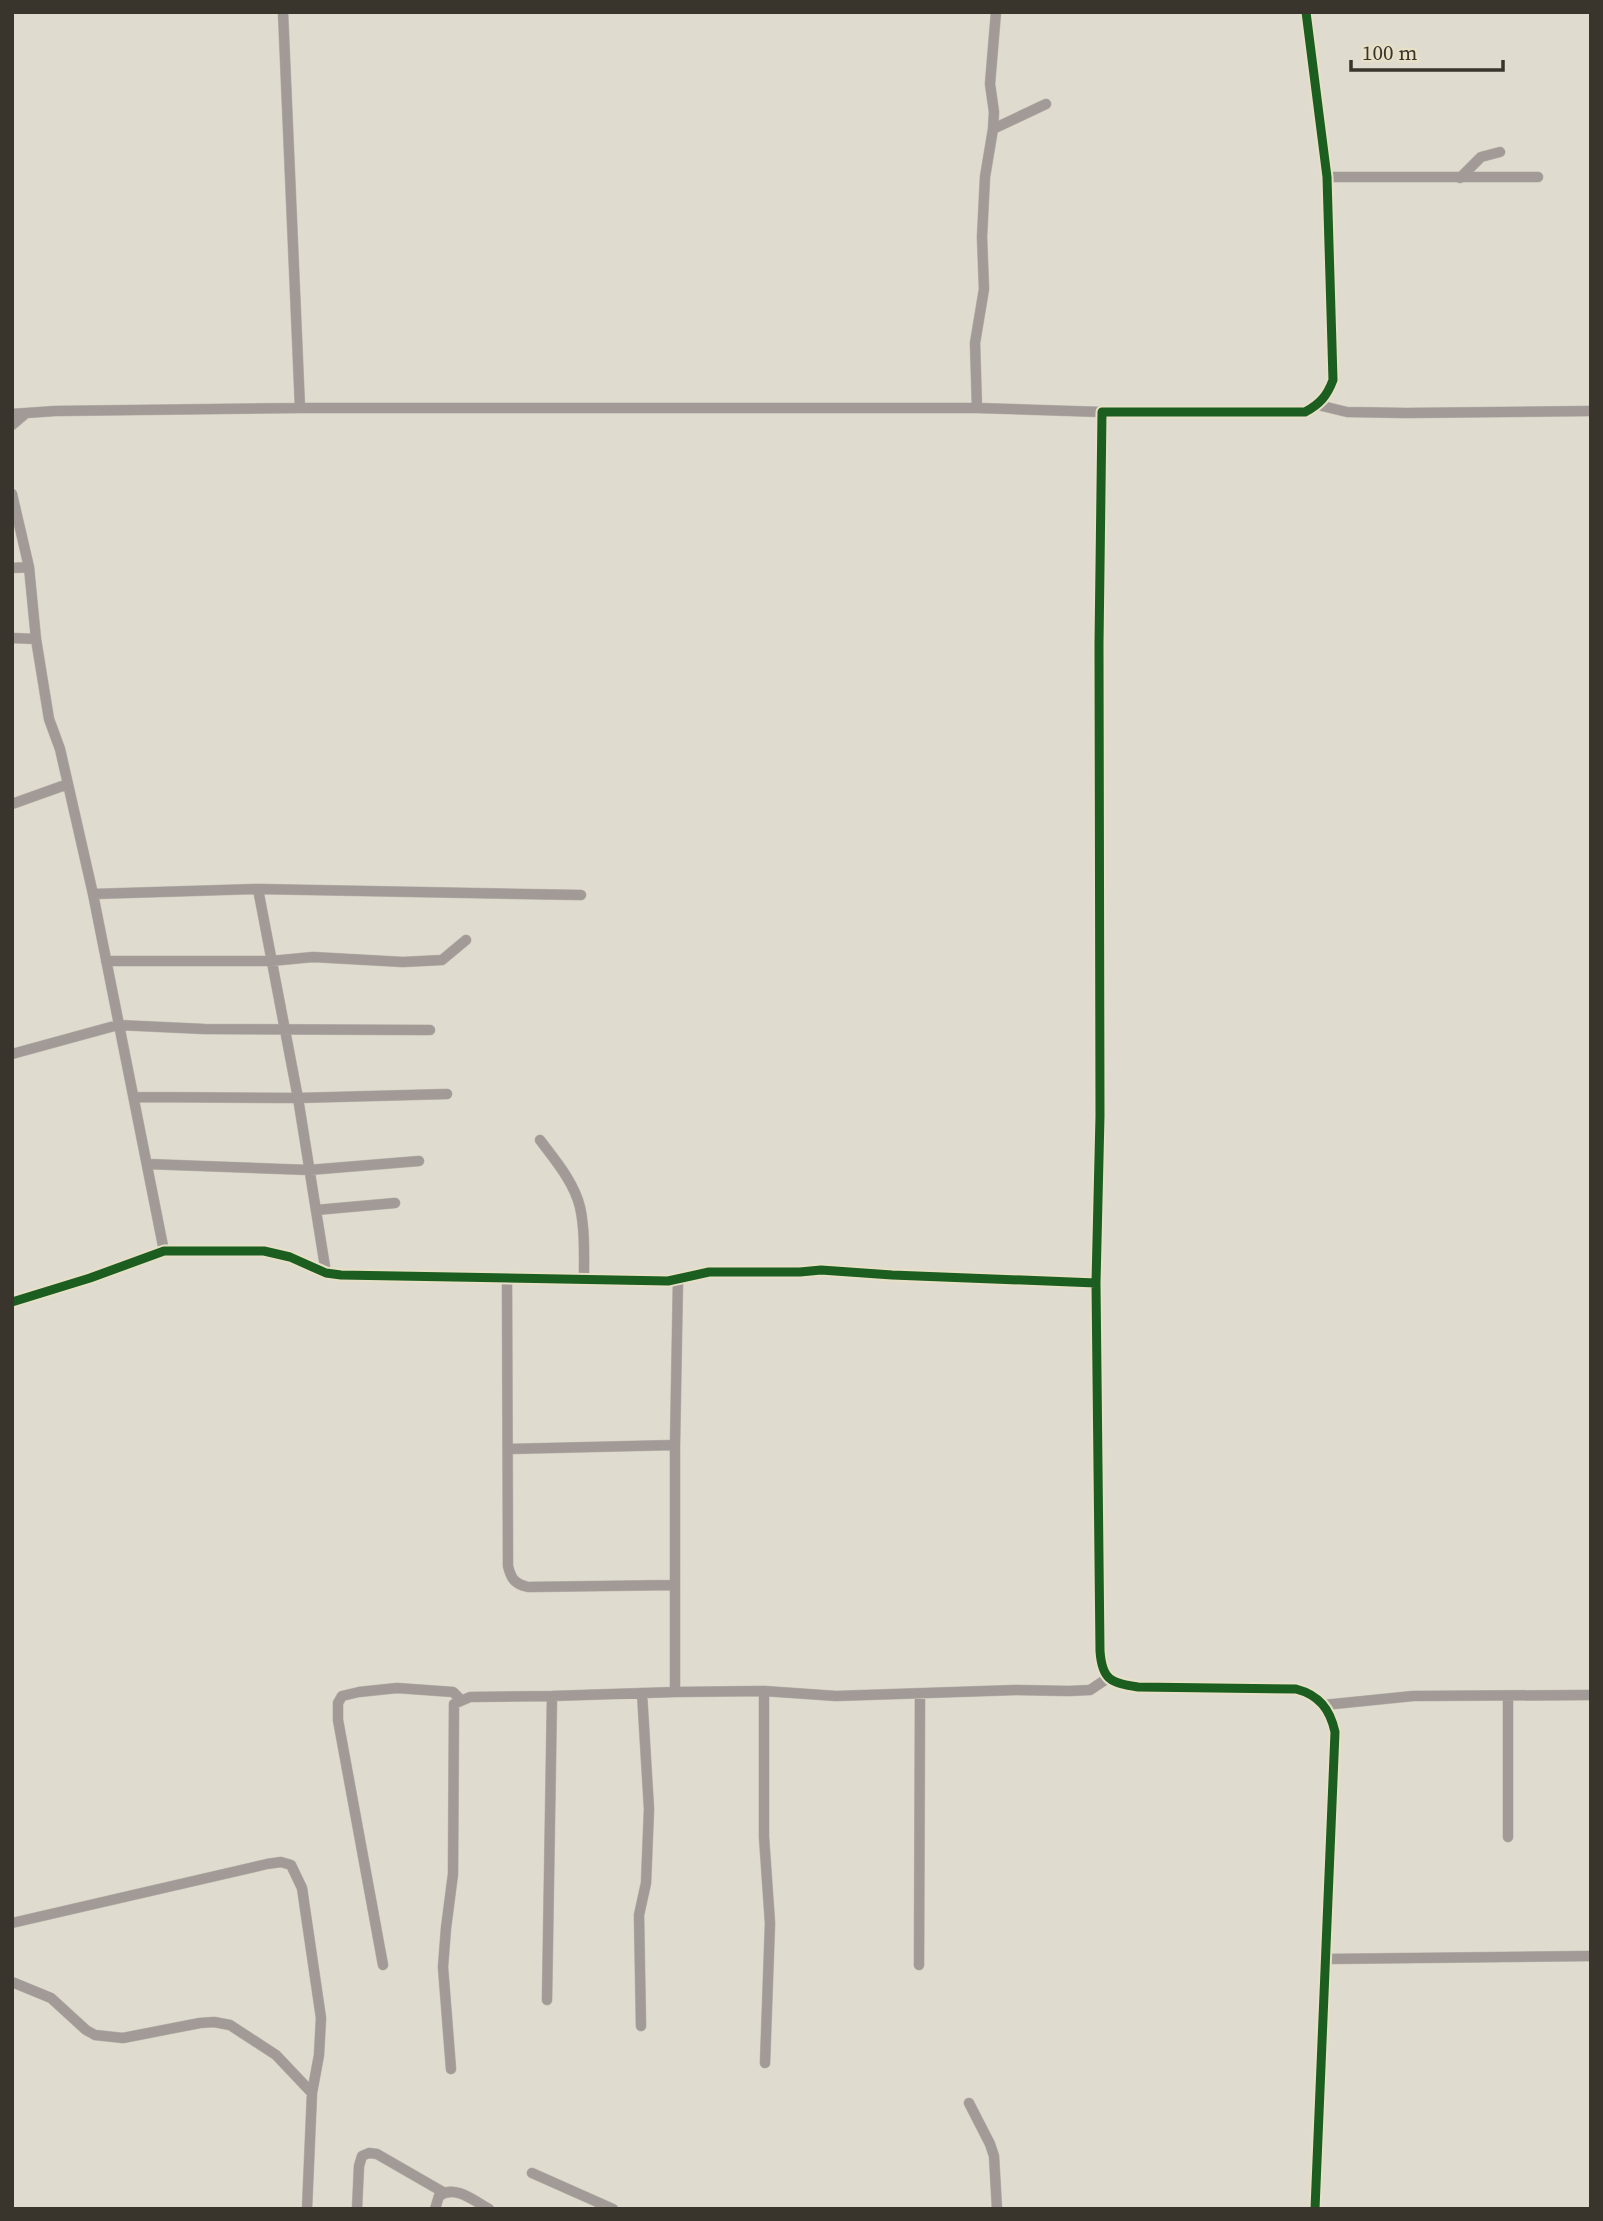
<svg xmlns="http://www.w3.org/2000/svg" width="1603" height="2221" viewBox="0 0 1603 2221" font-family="'Source Serif 4',serif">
	<rect width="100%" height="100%" fill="#dfdbce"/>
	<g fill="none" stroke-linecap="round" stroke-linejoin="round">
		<defs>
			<path id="street" d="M283 12 300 408
				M1306 12 1327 177 1333 380C1327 396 1320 404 1305 412H1102L1099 644 1100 1116 1096 1283 1100 1651C1102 1680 1111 1683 1138 1687L1296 1689C1319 1695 1330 1709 1335 1732L1315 2209
				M993 129 1046 104
				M1327 177H1538
				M1460 178 1481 157 1500 152
				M1318 405 1347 412 1406 413 1591 411
				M977 408 975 343 984 289 982 237 985 177 993 129 994 112 990 84 996 12
				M12 414 55 411 300 408H977L1102 412
				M12 425 25 414
				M12 494 29 567 36 639 49 719 60 749 93 894 164 1251
				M12 568 29 567
				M12 638 36 639
				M12 804 68 784
				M258 889 298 1098 326 1273
				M93 894 258 889 581 895
				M106 961H271L313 957 403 962 442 960 466 940
				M12 1054 118 1025 204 1029 430 1030
				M134 1097 298 1098 447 1094
				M540 1140C555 1160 574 1182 580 1207 585 1230 584 1255 584 1279
				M147 1164 309 1170 419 1161
				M316 1210 395 1203
				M507 1278 508 1566C511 1579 515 1584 528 1587L675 1585
				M678 1279 675 1445V1692L764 1691 836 1696 1016 1690 1069 1691 1090 1690 1108 1678
				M12 1302 90 1278 164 1251H264L290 1257 326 1273 341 1275 668 1281 709 1272H800L821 1270 892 1275 1096 1283
				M508 1449 675 1445
				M764 1691V1837L770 1923 765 2063
				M1324 1705 1413 1696 1591 1695
				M1508 1837V1696
				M12 1923 267 1864 281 1862 291 1865 302 1888 321 2018 319 2055 312 2093 307 2209
				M1326 1959 1591 1956
				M383 1965 338 1720V1703L342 1696 359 1692 397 1688 453 1692 461 1700
				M919 1965 920 1695
				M12 1982 51 1998 86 2030 95 2035 123 2038 200 2023 214 2022 230 2025 276 2055 312 2093
				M547 2000 552 1696 675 1692
				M641 2026 639 1915 646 1883 649 1809 642 1693
				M451 2069 443 1967 446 1928 453 1874 454 1704 470 1697 552 1696
				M969 2103 990 2144 994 2156 997 2209
				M532 2173 613 2209
				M357 2209 359 2166 362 2156 369 2153 377 2154 443 2192
				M435 2209 439 2196C455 2184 474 2201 489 2209"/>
		</defs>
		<!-- street casing -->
		<use href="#street" stroke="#bcb9af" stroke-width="11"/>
		<!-- street -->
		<use href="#street" stroke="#a29a97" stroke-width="10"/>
		<defs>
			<path id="cycleway" d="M1306 12 1327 177 1333 380C1327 396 1320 404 1305 412H1102L1099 644 1100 1116 1096 1283 1100 1651C1102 1680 1111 1683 1138 1687L1296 1689C1319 1695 1330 1709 1335 1732L1315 2209
				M12 1302 90 1278 164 1251H264L290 1257 326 1273 341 1275 668 1281 709 1272H800L821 1270 892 1275 1096 1283"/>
		</defs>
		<!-- cycleway casing -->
		<use href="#cycleway" stroke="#e7dfc6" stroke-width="13"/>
		<!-- cycleway -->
		<use href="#cycleway" stroke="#1b5e20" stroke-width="9"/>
	</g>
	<!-- border -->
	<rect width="1603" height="2221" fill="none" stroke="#39352c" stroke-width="28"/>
	<!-- scale -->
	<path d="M1351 60v10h152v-10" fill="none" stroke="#39352c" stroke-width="3.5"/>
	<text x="1362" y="60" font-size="21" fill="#39352c" stroke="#e7dfc6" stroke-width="5" paint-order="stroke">100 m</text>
</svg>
